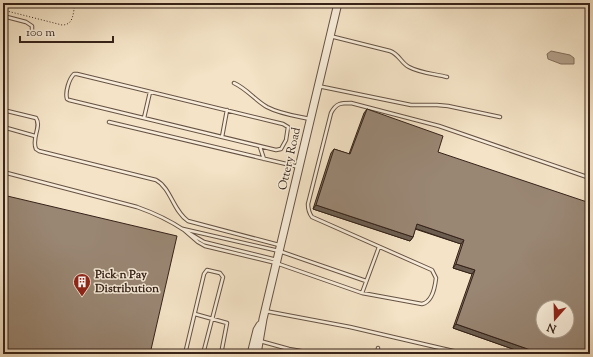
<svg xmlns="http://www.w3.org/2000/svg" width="593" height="357" viewBox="0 0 593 357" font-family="'Sorts Mill Goudy',serif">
	<rect width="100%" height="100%" fill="#f4e3c6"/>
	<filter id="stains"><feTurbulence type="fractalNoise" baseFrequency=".005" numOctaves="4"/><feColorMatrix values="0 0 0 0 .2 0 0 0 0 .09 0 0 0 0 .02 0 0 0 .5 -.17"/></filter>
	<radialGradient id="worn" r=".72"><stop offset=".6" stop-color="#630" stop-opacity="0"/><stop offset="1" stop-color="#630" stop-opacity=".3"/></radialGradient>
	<!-- water -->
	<path fill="#b3a18b" stroke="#816e5d" d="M551 51 570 55 574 58V64H561L548 59 547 54Z"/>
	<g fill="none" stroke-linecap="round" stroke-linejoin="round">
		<defs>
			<path id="service" d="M3 16 26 22 32 26V33
				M330 36 390 51C399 54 401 63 409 67 420 73 435 74 447 77
				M74 74H77L283 124 288 127 286 140 281 149 276 150 69 100 67 99C65 92 69 79 74 74Z
				M234 83C247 89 255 100 267 107 280 114 296 116 310 119
				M318 86 411 105H437L448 106 500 117
				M3 110 36 118C42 127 31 138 36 149L39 151 156 180C171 188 173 211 188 221L279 245
				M144 118 150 92
				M109 122 299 167
				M3 127 35 136
				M222 137 227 110
				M260 147 264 159
				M3 172 137 207C154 213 169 220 184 230
				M183 229 198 242 205 246 276 263 362 293 422 304C432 302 435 287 436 278L432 270 312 217C309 213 308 210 308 204L331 113C336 103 341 103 351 103L439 126 590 178
				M183 229 279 251 366 281
				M189 233 204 242 277 260
				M362 293 379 247
				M265 311 350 327 466 354
				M195 314 227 323 221 354
				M260 341 289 349 318 354
				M185 354 204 274 207 270 220 273 223 277 203 354
				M377 354 378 348"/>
			<path id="tertiary" d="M251 354 257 330 260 325
				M257 354 263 319 338 3"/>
		</defs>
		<!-- service casing -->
		<use href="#service" stroke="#665244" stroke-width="4.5"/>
		<!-- tertiary casing -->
		<use href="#tertiary" stroke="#665244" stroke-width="9"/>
		<!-- path -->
		<path stroke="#362219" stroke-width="1" stroke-dasharray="1 2" stroke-linecap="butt" d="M3 10 62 25C74 25 73 13 75 3"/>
		<!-- service -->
		<use href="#service" stroke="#f8edda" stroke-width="2.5"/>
		<!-- tertiary -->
		<use href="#tertiary" stroke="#f8edda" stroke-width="7"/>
	</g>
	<!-- wall -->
	<path fill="#847363" stroke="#362219" d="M367 109 438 152 590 354H527L453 328 472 274 453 268 461 244 415 229 413 237 410 241 313 209 331 153 334 149 349 154 364 113Z"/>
	<!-- shaded-wall -->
	<path fill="#6b5e50" stroke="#362219" d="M316 205 413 237 410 241 313 209Z
		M417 224 464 240 461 244 414 228Z
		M456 264 475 270 472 274 453 268Z
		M456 324 542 354H527L453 328Z"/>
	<!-- building -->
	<path fill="#998673" stroke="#362219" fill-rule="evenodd" d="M367 109 443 136 438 152 590 203V354H542L456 324 475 270 456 264 464 240 417 224 413 237 316 205 334 149 350 154ZM543 307H567V331H543Z
		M3 195 177 236 150 354H3Z"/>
	<!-- icons -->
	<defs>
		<symbol id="building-pin" viewBox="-11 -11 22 30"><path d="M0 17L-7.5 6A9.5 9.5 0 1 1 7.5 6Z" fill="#8f2418" stroke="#f8edda"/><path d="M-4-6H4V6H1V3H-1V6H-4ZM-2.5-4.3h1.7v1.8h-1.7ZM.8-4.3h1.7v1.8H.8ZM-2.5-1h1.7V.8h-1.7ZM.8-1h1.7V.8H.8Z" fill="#fff"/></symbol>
	</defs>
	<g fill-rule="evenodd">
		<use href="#building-pin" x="72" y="272" width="20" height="27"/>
	</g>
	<g text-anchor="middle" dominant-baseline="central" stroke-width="3" stroke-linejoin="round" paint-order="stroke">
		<!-- street labels -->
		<g font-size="12" fill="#362219" stroke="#f8edda">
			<text transform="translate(290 159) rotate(-77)">Ottery Road</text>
		</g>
		<!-- poi labels -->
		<g font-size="12" font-weight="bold" fill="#362219" stroke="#f8edda" text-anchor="start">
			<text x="95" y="275">Pick n Pay<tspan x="95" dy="14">Distribution</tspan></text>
		</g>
	</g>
	<!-- margin -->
	<rect width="593" height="357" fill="none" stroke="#f4e3c6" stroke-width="16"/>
	<rect x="4" y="4" width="585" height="349" fill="none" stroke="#362219" stroke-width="2"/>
	<rect x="8" y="8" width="577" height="341" fill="none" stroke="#362219"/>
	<!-- north arrow -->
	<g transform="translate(555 319) rotate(200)"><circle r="19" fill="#f8edda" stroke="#aa9c8d"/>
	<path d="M0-3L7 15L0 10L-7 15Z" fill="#8f2418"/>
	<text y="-6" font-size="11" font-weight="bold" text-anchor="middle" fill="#362219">N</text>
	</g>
	<!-- scale -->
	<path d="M20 36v6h93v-6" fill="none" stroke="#362219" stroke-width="2"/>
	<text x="26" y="36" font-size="12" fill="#362219" stroke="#f8edda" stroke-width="3" paint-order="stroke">100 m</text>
	<rect width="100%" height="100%" filter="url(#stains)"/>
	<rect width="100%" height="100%" fill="url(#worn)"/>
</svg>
